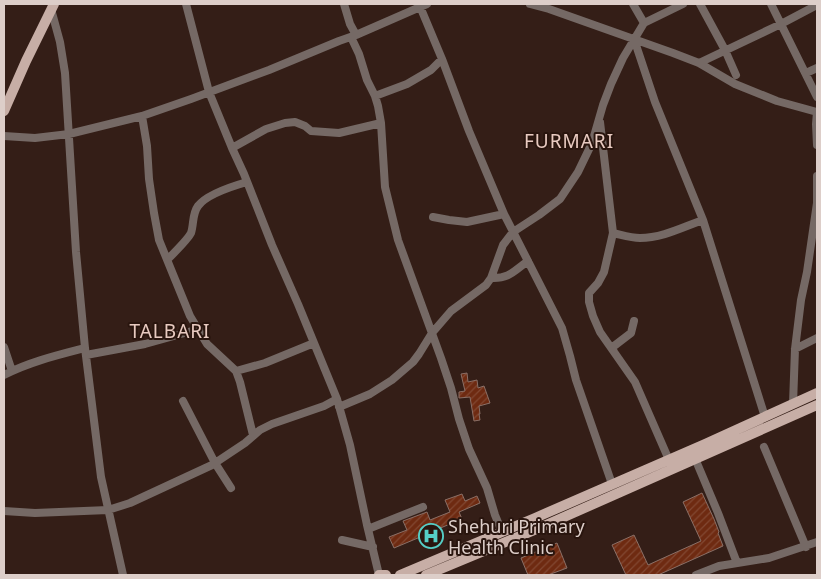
<svg xmlns="http://www.w3.org/2000/svg" width="821" height="579" viewBox="0 0 821 579" font-family="'Noto Sans',sans-serif">
	<defs>
		<pattern id="building-hatch" width="6" height="6" patternUnits="userSpaceOnUse" patternTransform="scale(1.25)"><rect width="6" height="6" fill="#6e2a11"/><path d="M-1 1l2-2M0 6l6-6M5 7l2-2" fill="none" stroke="#824832"/></pattern>
	</defs>
	<rect width="100%" height="100%" fill="#341e17"/>
	<!-- building -->
	<path fill="url(#building-hatch)" stroke="#8a6f66" d="M467 373 468 382 477 380 478 388 484 386 490 403 479 406 480 414H479L480 420 474 421 470 397 459 398V392L465 391 461 374Z
		M702 493 714 519 719 532 718 533 723 546 658 575H626L612 545 634 535 648 565 701 541 683 502Z
		M462 494 465 501 477 496 480 503 459 512 462 519 438 529V527L424 533 425 535 394 548 389 537 407 530 403 521 427 512 430 520 450 512 445 500Z
		M557 543 567 568 548 575H528L521 558Z"/>
	<g fill="none" stroke-linecap="round" stroke-linejoin="round">
		<!-- minor -->
		<path stroke="#756965" stroke-width="8" d="M186 4 209 92 232 148 244 174 272 245 298 304 337 399 350 445 367 525 379 575
			M344 4 350 24 356 35
			M419 4 442 59 469 131 504 214 562 328 570 356 576 380 612 484
			M530 4 549 9 673 53 699 63 735 84 777 101 817 112
			M633 4 644 23
			M700 4 725 50 736 75
			M771 4 817 97
			M51 9 60 42 65 73 76 252 85 348 101 477 123 575
			M351 37 359 54 367 80 375 96 378 106 381 123 385 187 398 240 441 358 451 388 459 419 469 449 487 488 495 515 502 532
			M634 39 655 102 703 220 765 417
			M699 63 781 24 817 5
			M806 73 817 68
			M375 96 407 84 431 70 442 59
			M817 112 816 124 817 145
			M142 116 147 146 149 179 154 213 159 240 190 316 207 344 236 371 240 382 253 435
			M600 122 613 233 604 272 598 283 589 293V302L593 316 600 332 635 382 669 460
			M4 136 35 138 69 134 142 116 191 99 269 70 339 41 356 35 427 4
			M232 148 266 129 285 123 295 122 305 126 311 131 339 133 381 123
			M433 217 449 220 467 222 504 214
			M613 233C622 235 631 238 640 238 662 238 683 227 703 220
			M168 259C173 254 188 239 191 233 194 224 192 214 198 206 207 194 233 186 247 182
			M491 278C509 279 514 271 528 261
			M4 347 12 371
			M795 349 817 338
			M613 350 614 346 631 333 634 321
			M86 355 145 344 199 329
			M236 371 265 363 314 343
			M4 375C29 362 58 355 85 348
			M183 401 215 463 231 488
			M793 404 795 349 801 300 807 272 817 203V176
			M339 407 370 394 392 380 413 362 419 354 432 333 451 311 486 285 491 278 503 245 513 232 539 215 560 199 578 172 592 143 603 105 611 84 623 58 644 23 683 4
			M764 447 806 547
			M694 456 718 513 737 563
			M4 511 35 513 108 510 130 503 212 465 245 443 260 430 272 424 324 406 337 399
			M368 529 423 507
			M342 540 373 547
			M696 575 719 566 769 558 817 542"/>
		<!-- major -->
		<path stroke="#c7aea6" stroke-width="10" d="M4 111 26 61 54 4
			M379 575H386
			M400 575 535 518 705 444 817 393
			M426 575 537 529 817 405"/>
	</g>
	<!-- icons -->
	<defs>
		<symbol id="hospital-ring" viewBox="-11 -11 22 22"><circle r="9.5" fill="#29150e" stroke="#55cec6" stroke-width="1.5"/><path d="M-5-5h3v3.5h4V-5h3V5h-3V1.5h-4V5h-3Z" fill="#55cec6"/></symbol>
	</defs>
	<g fill-rule="evenodd">
		<use href="#hospital-ring" x="417" y="522" width="28" height="28"/>
	</g>
	<g text-anchor="middle" dominant-baseline="central" stroke-width="4" stroke-linejoin="round" paint-order="stroke">
		<!-- poi labels -->
		<g font-size="18" fill="#ddcec9" stroke="#29150e" text-anchor="start">
			<text x="448" y="526">Shehuri Primary<tspan x="448" dy="21">Health Clinic</tspan></text>
		</g>
		<!-- neighbourhood labels -->
		<g font-size="19" letter-spacing="1" fill="#e8cac0" stroke="#29150e">
			<text x="569" y="141">FURMARI</text>
			<text x="170" y="331">TALBARI</text>
		</g>
	</g>
	<!-- border -->
	<rect width="821" height="579" fill="none" stroke="#ddcec9" stroke-width="10"/>
</svg>
